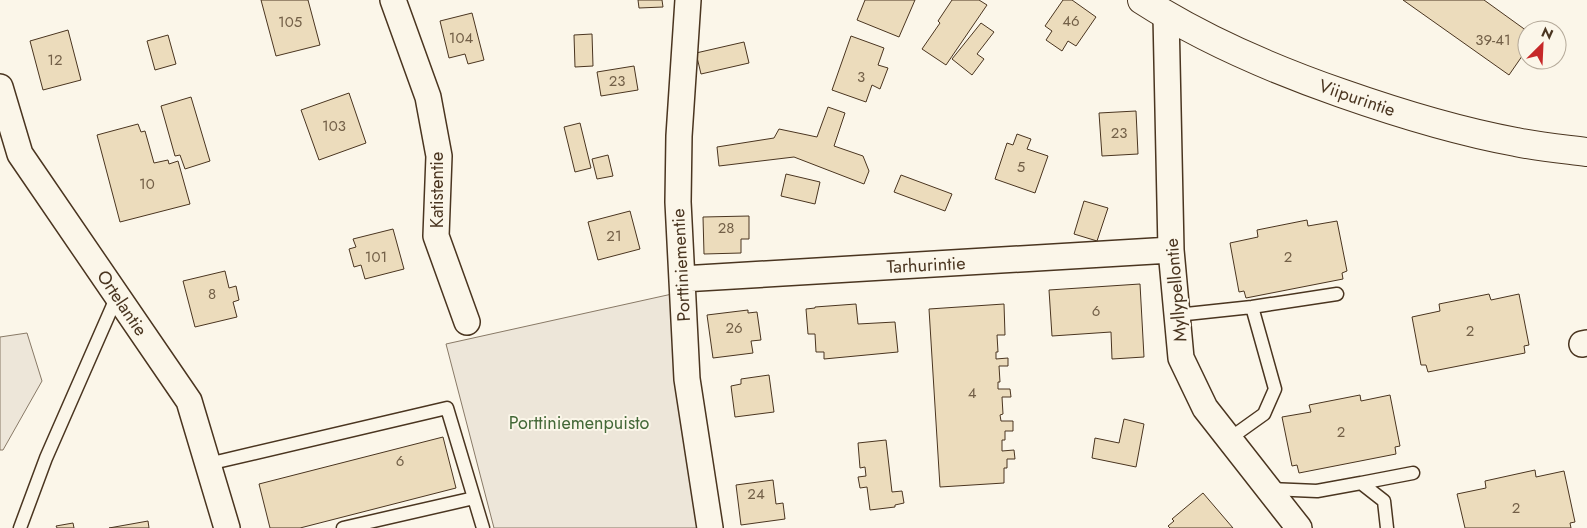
<svg xmlns="http://www.w3.org/2000/svg" width="1587" height="528" viewBox="0 0 1587 528" font-family="Jost,sans-serif">
	<rect width="100%" height="100%" fill="#fbf6e9"/>
	<!-- green -->
	<path fill="#ede6d9" stroke="#887966" d="M672 294 695 515 700 528H494L446 344Z
		M27 333 42 381 3 450H0V337Z"/>
	<!-- building -->
	<path fill="#ecdcbc" stroke="#4a3520" d="M261 0H308L320 45 276 56Z
		M638 0H662L663 7 639 8Z
		M865 0H915L899 37 857 20Z
		M952 0H979L987 5 946 65 922 49 940 23 938 21Z
		M1063 0H1072L1096 17 1076 46 1068 41 1062 51 1046 40 1052 31 1045 26Z
		M1403 0H1484L1527 31V49L1509 75Z
		M472 13 484 60 468 64 465 54 449 58 440 21Z
		M981 23 994 32 977 54 984 59 972 75 952 59Z
		M68 30 81 80 43 90 30 41Z
		M592 34 593 66 575 67 574 35Z
		M168 35 176 64 155 70 147 41Z
		M851 36 884 48 878 65 888 68 880 89 872 85 866 102 832 90Z
		M744 42 749 63 701 74 696 53Z
		M634 66 638 90 601 96 597 72Z
		M349 93 366 143 319 160 301 110Z
		M191 97 210 161 185 169 180 155 175 156 161 106Z
		M828 107 845 113 834 146 863 156 869 171 864 184 794 157 719 166 717 147 774 138 779 129 817 137Z
		M1136 111 1138 154 1102 156 1099 113Z
		M580 123 591 168 575 172 564 127Z
		M138 124 141 132 145 131 154 163 168 160 169 164 178 161 190 204 120 222 97 135Z
		M1017 134 1031 139 1027 149 1048 156 1035 193 995 179 1007 143 1013 145Z
		M608 155 613 176 597 179 592 159Z
		M786 174 820 182 815 204 781 196Z
		M901 175 952 194 945 211 894 192Z
		M1084 201 1108 208 1097 241 1074 234Z
		M630 211 640 249 598 260 588 222Z
		M749 216V239H741V253L704 254 703 217Z
		M1307 220 1308 226 1337 221 1347 271 1342 273 1343 279 1246 298 1244 291 1239 292 1230 243 1258 237 1257 230Z
		M393 229 404 269 365 279 361 265 354 267 349 249 356 247 353 239Z
		M225 271 229 288 236 286 239 300 233 302 237 317 195 327 183 281Z
		M1140 284 1144 357 1112 359 1111 332 1052 336 1049 290Z
		M1489 294 1491 300 1519 294 1529 345 1524 346 1525 353 1428 372 1426 365H1421L1412 317 1440 311 1439 304Z
		M856 304 858 324 895 322 898 352 824 359V352H816L815 334H808L806 309 815 308V307Z
		M1004 304 1005 335H997L998 352H996V359L1008 358V366H999L1000 382H998V389H1010L1011 397H1002L1003 414 1000 415 1001 421H1013V431H1005V440H1002V451L1014 450 1015 459H1007V468H1004V483L940 487 929 309Z
		M748 310V313L757 312 761 340 751 341 753 353 713 358 707 315Z
		M769 375 774 412 735 417 731 386 741 384V379Z
		M1360 395 1361 401 1390 395 1400 446 1395 447 1396 454 1299 473 1297 465 1292 466 1282 417 1311 412 1309 405Z
		M1124 419 1144 424 1136 467 1092 458 1095 438 1119 443Z
		M443 437 456 488 300 528H270L259 484Z
		M886 440 892 492 902 491 904 503 895 505V507L870 510 867 487 860 488 858 477 866 476 865 467 860 468 858 443Z
		M1535 470 1536 477 1564 471 1575 522 1570 523 1571 528H1465L1457 494 1486 488 1485 481Z
		M773 480 776 504 783 503 785 519 741 525 736 485Z
		M1203 493 1233 528H1170L1168 526 1174 521 1172 519Z
		M148 521 149 528H109Z
		M73 523 74 528H57L56 526Z"/>
	<g fill="none" stroke-linecap="round" stroke-linejoin="round">
		<defs>
			<path id="lane" d="M1177 315 1252 307 1337 294
				M1229 439 1264 414 1275 389 1252 307
				M208 464 447 408 483 528
				M1361 483 1413 473
				M1269 489 1317 491 1361 483 1384 501 1387 528
				M20 528 46 458 117 296
				M343 528 474 498"/>
			<path id="street" d="M393 0 428 97 439 156 436 236 467 322
				M688 0 679 136 678 202 687 379 710 528
				M1166 15 1171 250 1181 358 1205 408 1299 528
				M0 87 20 154 189 401 227 528
				M682 279 1171 250
				M1582 344 1587 343"/>
			<path id="secondary" d="M1142 0C1204 40 1272 69 1341 93 1398 113 1456 131 1516 142 1539 147 1563 149 1587 152"/>
		</defs>
		<!-- lane casing -->
		<use href="#lane" stroke="#4a3520" stroke-width="15"/>
		<!-- street casing -->
		<use href="#street" stroke="#4a3520" stroke-width="28"/>
		<!-- secondary casing -->
		<use href="#secondary" stroke="#4a3520" stroke-width="30"/>
		<!-- lane -->
		<use href="#lane" stroke="#fbf6e9" stroke-width="12"/>
		<!-- street -->
		<use href="#street" stroke="#fbf6e9" stroke-width="25"/>
		<!-- secondary -->
		<use href="#secondary" stroke="#fbf6e9" stroke-width="28"/>
	</g>
	<g text-anchor="middle" dominant-baseline="central" stroke-width="4" stroke-linejoin="round" paint-order="stroke">
		<!-- number labels -->
		<g font-size="15" fill="#725f47">
			<text x="1071" y="21">46</text>
			<text x="290" y="22">105</text>
			<text x="461" y="38">104</text>
			<text x="1493" y="40">39-41</text>
			<text x="55" y="60">12</text>
			<text x="861" y="77">3</text>
			<text x="617" y="81">23</text>
			<text x="334" y="126">103</text>
			<text x="1119" y="133">23</text>
			<text x="1021" y="167">5</text>
			<text x="147" y="184">10</text>
			<text x="726" y="228">28</text>
			<text x="614" y="236">21</text>
			<text x="376" y="257">101</text>
			<text x="1288" y="257">2</text>
			<text x="212" y="294">8</text>
			<text x="1096" y="311">6</text>
			<text x="734" y="328">26</text>
			<text x="1470" y="331">2</text>
			<text x="972" y="393">4</text>
			<text x="1341" y="432">2</text>
			<text x="400" y="461">6</text>
			<text x="756" y="494">24</text>
			<text x="1516" y="508">2</text>
		</g>
		<!-- street labels -->
		<g font-size="18" fill="#4a3520" stroke="#fbf6e9">
			<text transform="translate(1357 98) rotate(19)">Viipurintie</text>
			<text transform="translate(437 190) rotate(-90)">Katistentie</text>
			<text transform="translate(681 265) rotate(-93)">Porttiniementie</text>
			<text transform="translate(926 265) rotate(-3)">Tarhurintie</text>
			<text transform="translate(1176 290) rotate(-95)">Myllypellontie</text>
			<text transform="translate(122 303) rotate(56)">Ortelantie</text>
		</g>
		<!-- park labels -->
		<g font-size="18" fill="#436837" stroke="#fbf6e9">
			<text x="579" y="423">Porttiniemenpuisto</text>
		</g>
	</g>
	<!-- north arrow -->
	<g transform="translate(1542 45) rotate(24)"><circle r="24" fill="#fbf6e9" stroke="#b4a999"/>
	<path d="M0-4L9 19L0 12L-9 19Z" fill="#c62828"/>
	<text y="-8" font-size="14" font-weight="bold" text-anchor="middle" fill="#4a3520">N</text>
	</g>
</svg>
